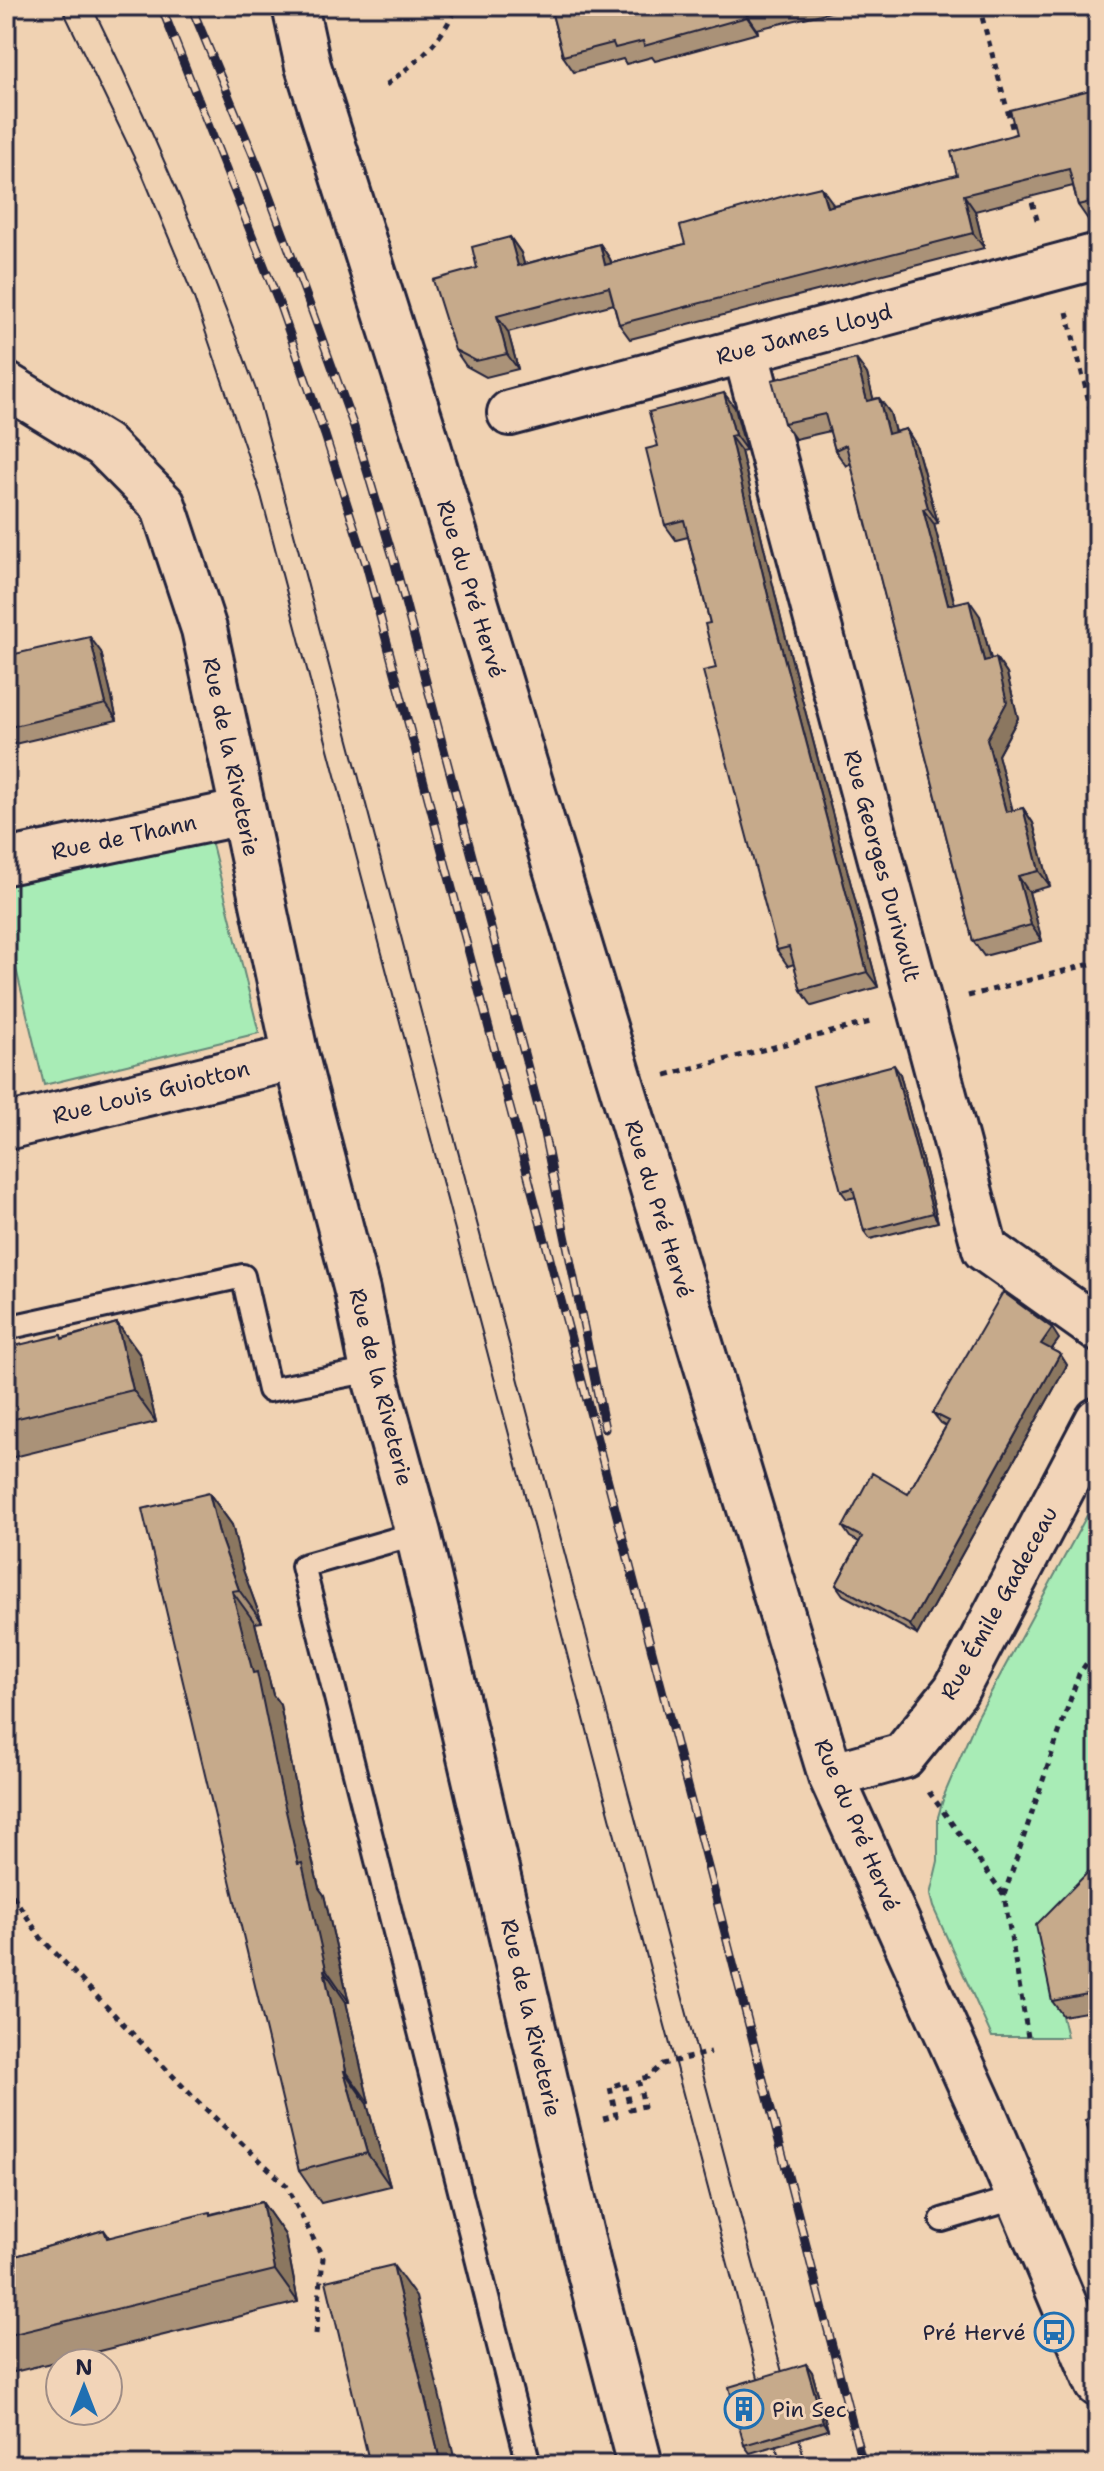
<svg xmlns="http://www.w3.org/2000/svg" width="1104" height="2471" viewBox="0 0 1104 2471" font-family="'Shantell Sans',sans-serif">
	<rect width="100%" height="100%" fill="#f0d2b2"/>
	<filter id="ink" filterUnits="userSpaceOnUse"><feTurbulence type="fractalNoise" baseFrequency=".0125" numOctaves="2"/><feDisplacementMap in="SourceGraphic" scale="16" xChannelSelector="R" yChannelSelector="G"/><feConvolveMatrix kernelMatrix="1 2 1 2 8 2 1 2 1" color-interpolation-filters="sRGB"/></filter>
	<g filter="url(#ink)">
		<!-- green -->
		<path fill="#a8ecb6" stroke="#658778" stroke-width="2" d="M211 840 259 1033 44 1085 6 927V885Z
			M1098 1495V1882L1044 1940 1067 2037H992L933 1907 930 1895 938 1861V1817L945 1793 977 1718Z"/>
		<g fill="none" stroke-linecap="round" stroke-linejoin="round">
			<defs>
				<path id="service" d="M6 1328 243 1276 269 1390 373 1370
					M418 1533 303 1566 529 2465
					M942 2220 1018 2197"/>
				<path id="minor" d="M295 6 308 66 425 436 831 1776 983 2112 1098 2384
					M745 350 985 1249 1098 1329
					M6 385 104 445 163 505 204 629 296 1057 357 1291 373 1370 418 1533 589 2269 640 2465
					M510 413 1098 256
					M6 862 243 812
					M6 1127 296 1057
					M831 1776 903 1756 956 1690 1098 1420"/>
			</defs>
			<!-- service casing -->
			<use href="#service" stroke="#22223b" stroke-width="28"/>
			<!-- minor casing -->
			<use href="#minor" stroke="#22223b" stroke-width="50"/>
			<!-- path -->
			<path stroke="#22223b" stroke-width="5" stroke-dasharray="6 6" stroke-linecap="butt" d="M979 6 1015 138
				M386 85C416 62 442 43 456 6
				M1029 191 1038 223
				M1067 312 1098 439
				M968 996 1098 962
				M666 1075 874 1021
				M929 1792 1004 1895
				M6 1885 41 1938 193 2097 286 2185 323 2258 316 2334
				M1028 2037 1004 1895 1079 1674 1098 1647
				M603 2119 616 2116 610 2087 624 2082 630 2109 644 2106 638 2079 648 2077 663 2064 711 2052"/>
			<!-- service -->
			<use href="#service" stroke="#f2d4b8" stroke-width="22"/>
			<!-- minor -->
			<use href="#minor" stroke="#f2d4b8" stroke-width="44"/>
			<!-- tram -->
			<path stroke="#22223b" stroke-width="2" d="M61 6 143 176 194 298 261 495 781 2465
				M92 6C154 131 208 259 256 390L787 2391
				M794 2419 806 2465"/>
			<defs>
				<path id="rail" d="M161 6 280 306 325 435 367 567 569 1331 863 2465
					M191 6 259 169 309 303 354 427 395 564 540 1114 605 1429"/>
			</defs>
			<!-- rail casing -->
			<use href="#rail" stroke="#22223b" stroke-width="9"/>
			<!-- rail -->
			<use href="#rail" stroke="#f2d4b8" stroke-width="6" stroke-dasharray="18" stroke-linecap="butt"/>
		</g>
		<!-- wall -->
		<path fill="#aa9278" stroke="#22223b" stroke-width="2" d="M550 6H856L757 29 758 33 655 61 652 57 626 64 623 59 574 72 563 56Z
			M871 6H897L875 12Z
			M1098 88V219L1089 221 1078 205 1073 186 975 211 984 248 630 339 619 324 614 304 508 332 518 369 486 377 466 366 455 350 477 268 510 237 521 253 524 264 600 244 610 259 612 263 685 244 821 187 833 205 957 175 1016 134Z
			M856 359 867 374 873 399 879 398 890 413 895 432 906 429 916 445 938 523 934 524 955 604 980 616 991 659 996 658 1007 674 1018 718 998 755 1013 811 1023 808 1033 823 1050 886 1029 892 1042 941 984 956 973 941 851 463 846 466 835 450 830 431 795 439 784 423Z
			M724 393 735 408 746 450 741 451 782 623 878 987 812 1006 801 990 794 964 788 966 777 950 716 668 710 623 688 537 676 540 665 525 658 446Z
			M101 652 117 720 6 746V656Z
			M900 1074 938 1222 870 1239 864 1231 856 1197 847 1199 841 1191Z
			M117 1323 140 1355 156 1422 6 1459V1348L63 1338Z
			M1059 1339 1051 1350 1060 1354 1067 1365 917 1635 843 1595 836 1585 859 1542 850 1537 843 1527 908 1494 946 1426 941 1423 933 1413Z
			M209 1493 232 1525 243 1570 262 1622 255 1623 273 1695 280 1705 301 1813 319 1888 324 1895 349 2002H346L369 2103 367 2104 390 2186 321 2203 299 2171Z
			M1098 1862V2010L1063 2016 1052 2001Z
			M262 2202 285 2235 298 2302 6 2374V2259L104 2230 110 2238Z
			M806 2364 812 2372 828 2430 750 2453 744 2445Z"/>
		<!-- shaded-wall -->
		<path fill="#8b7761" stroke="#22223b" stroke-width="2" d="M746 13 757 29 758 33 747 17Z
			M821 187 832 202 838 223 827 207Z
			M964 195 975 211 984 248 973 233Z
			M510 237 521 253 529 281 518 266Z
			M600 244 610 259 616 281 605 265Z
			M497 316 508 332 518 369 507 354Z
			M856 359 867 374 878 417 867 401Z
			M724 393 735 408 746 450 735 435Z
			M879 398 890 413 899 449 888 434Z
			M906 429 916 445 938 523 928 508Z
			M730 436 741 451 782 623 878 987 867 972 771 608Z
			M923 509 934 524 959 621 948 605Z
			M969 600 980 616 995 676 984 661Z
			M90 637 101 652 117 720 106 704Z
			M996 658 1007 674 1018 718 998 755 1017 828 1006 812 987 739Z
			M1023 808 1033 823 1050 886 1039 871Z
			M1018 876 1029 892 1042 941 1031 925Z
			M894 1065 900 1074 938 1222 933 1213Z
			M117 1323 140 1355 156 1422 133 1390Z
			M1052 1328 1059 1339 1048 1354 1041 1344Z
			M1060 1354 1067 1365 917 1635 910 1625Z
			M209 1493 232 1525 243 1570 262 1622 239 1590 220 1537Z
			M232 1591 255 1623 273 1695 280 1705 301 1813 319 1888 324 1895 349 2002 326 1969 298 1864Z
			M324 1970 346 2002 369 2103 346 2071Z
			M344 2071 367 2104 390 2186 367 2153Z
			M262 2202 285 2235 298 2302 275 2270Z
			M393 2265 416 2297 456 2465H441Z
			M806 2364 812 2372 828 2430 823 2422Z"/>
		<!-- building -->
		<path fill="#c6aa8b" stroke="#22223b" stroke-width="2" d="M550 6H778L746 13 747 17 644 46 643 41 615 48 613 43 563 56Z
			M1098 88V200L1078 205 1069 169 964 195 973 233 619 324 609 287 497 316 507 354 476 361 455 350 433 280 477 268 472 247 510 237 518 266 600 244 605 265 685 244 680 226 791 194 821 187 827 207 957 175 951 152 1016 134 1010 110Z
			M856 359 867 401 879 398 888 434 906 429 928 508 923 509 948 605 969 600 984 661 996 658 1007 702 987 739 1006 812 1023 808 1039 871 1018 876 1031 925 973 941 846 445 835 450 825 414 784 423 772 380Z
			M724 393 735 435 730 436 771 608 867 972 801 990 789 947 777 950 703 671 716 668 705 624 710 623 684 520 665 525 646 449 658 446 649 412Z
			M90 637 106 704 6 728V656Z
			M894 1065 933 1213 864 1231 853 1188 841 1191 813 1086Z
			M1003 1292 1052 1328 1041 1344 1060 1354 910 1625 836 1585 862 1537 843 1527 872 1473 908 1494 949 1421 933 1413Z
			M117 1323 133 1390 6 1421V1348L61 1335 62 1339Z
			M209 1493 220 1537 239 1590 232 1591 253 1673 257 1672 279 1780 298 1864 302 1863 326 1969 324 1970 346 2071H344L367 2153 299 2171 142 1509Z
			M1098 1862V1992L1052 2001 1036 1925Z
			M1098 2115V2154L1085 2120Z
			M262 2202 275 2270 6 2336V2259L104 2230 107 2238 210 2212V2215Z
			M393 2265 441 2465H370L326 2281Z
			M806 2364 823 2422 744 2445 729 2387Z"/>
	</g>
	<!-- icons -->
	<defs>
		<symbol id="bus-ring" viewBox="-11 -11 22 22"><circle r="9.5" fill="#f2d4b8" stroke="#1f6fb2" stroke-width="1.5"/><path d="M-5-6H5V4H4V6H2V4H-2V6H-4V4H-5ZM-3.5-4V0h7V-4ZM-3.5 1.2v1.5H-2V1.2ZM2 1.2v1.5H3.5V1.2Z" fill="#1f6fb2"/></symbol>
		<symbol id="building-ring" viewBox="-11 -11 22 22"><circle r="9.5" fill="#f2d4b8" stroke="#1f6fb2" stroke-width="1.5"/><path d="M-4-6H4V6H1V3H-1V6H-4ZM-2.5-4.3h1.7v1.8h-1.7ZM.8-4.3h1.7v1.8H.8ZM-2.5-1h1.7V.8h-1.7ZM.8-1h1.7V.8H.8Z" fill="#1f6fb2"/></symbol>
	</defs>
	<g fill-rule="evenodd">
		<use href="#bus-ring" x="1032" y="2310" width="44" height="44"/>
		<use href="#building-ring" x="722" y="2387" width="44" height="44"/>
	</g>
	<g text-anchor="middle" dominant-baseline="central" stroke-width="6" stroke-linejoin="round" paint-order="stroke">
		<!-- street labels -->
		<g font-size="22" fill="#22223b" stroke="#f2d4b8">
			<text transform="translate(804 334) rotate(-15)">Rue James Lloyd</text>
			<text transform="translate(471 589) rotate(73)">Rue du Pré Hervé</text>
			<text transform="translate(231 757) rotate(78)">Rue de la Riveterie</text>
			<text transform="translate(124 837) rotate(-12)">Rue de Thann</text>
			<text transform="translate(882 866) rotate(75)">Rue Georges Durivault</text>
			<text transform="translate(151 1092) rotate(-14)">Rue Louis Guiotton</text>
			<text transform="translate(659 1209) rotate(73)">Rue du Pré Hervé</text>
			<text transform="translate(381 1387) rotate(76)">Rue de la Riveterie</text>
			<text transform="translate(999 1603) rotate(-61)">Rue Émile Gadeceau</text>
			<text transform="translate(857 1825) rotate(67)">Rue du Pré Hervé</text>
			<text transform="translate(531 2018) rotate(77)">Rue de la Riveterie</text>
		</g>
		<!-- poi labels -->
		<g font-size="22" fill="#22223b" stroke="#f2d4b8" text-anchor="end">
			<text x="1026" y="2332">Pré Hervé</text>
			<text x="772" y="2409" text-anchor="start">Pin Sec</text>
		</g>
	</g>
	<!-- margin -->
	<rect width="1104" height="2471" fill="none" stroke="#f2d4b8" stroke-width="32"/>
	<rect x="16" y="16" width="1072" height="2439" fill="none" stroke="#22223b" stroke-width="3" filter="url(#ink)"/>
	<!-- north arrow -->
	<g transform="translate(84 2387)"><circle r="38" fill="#f2d4b8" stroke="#9f8d86" stroke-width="2"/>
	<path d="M0-6L14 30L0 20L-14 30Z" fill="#1f6fb2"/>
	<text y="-12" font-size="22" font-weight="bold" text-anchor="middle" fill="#22223b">N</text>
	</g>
</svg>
